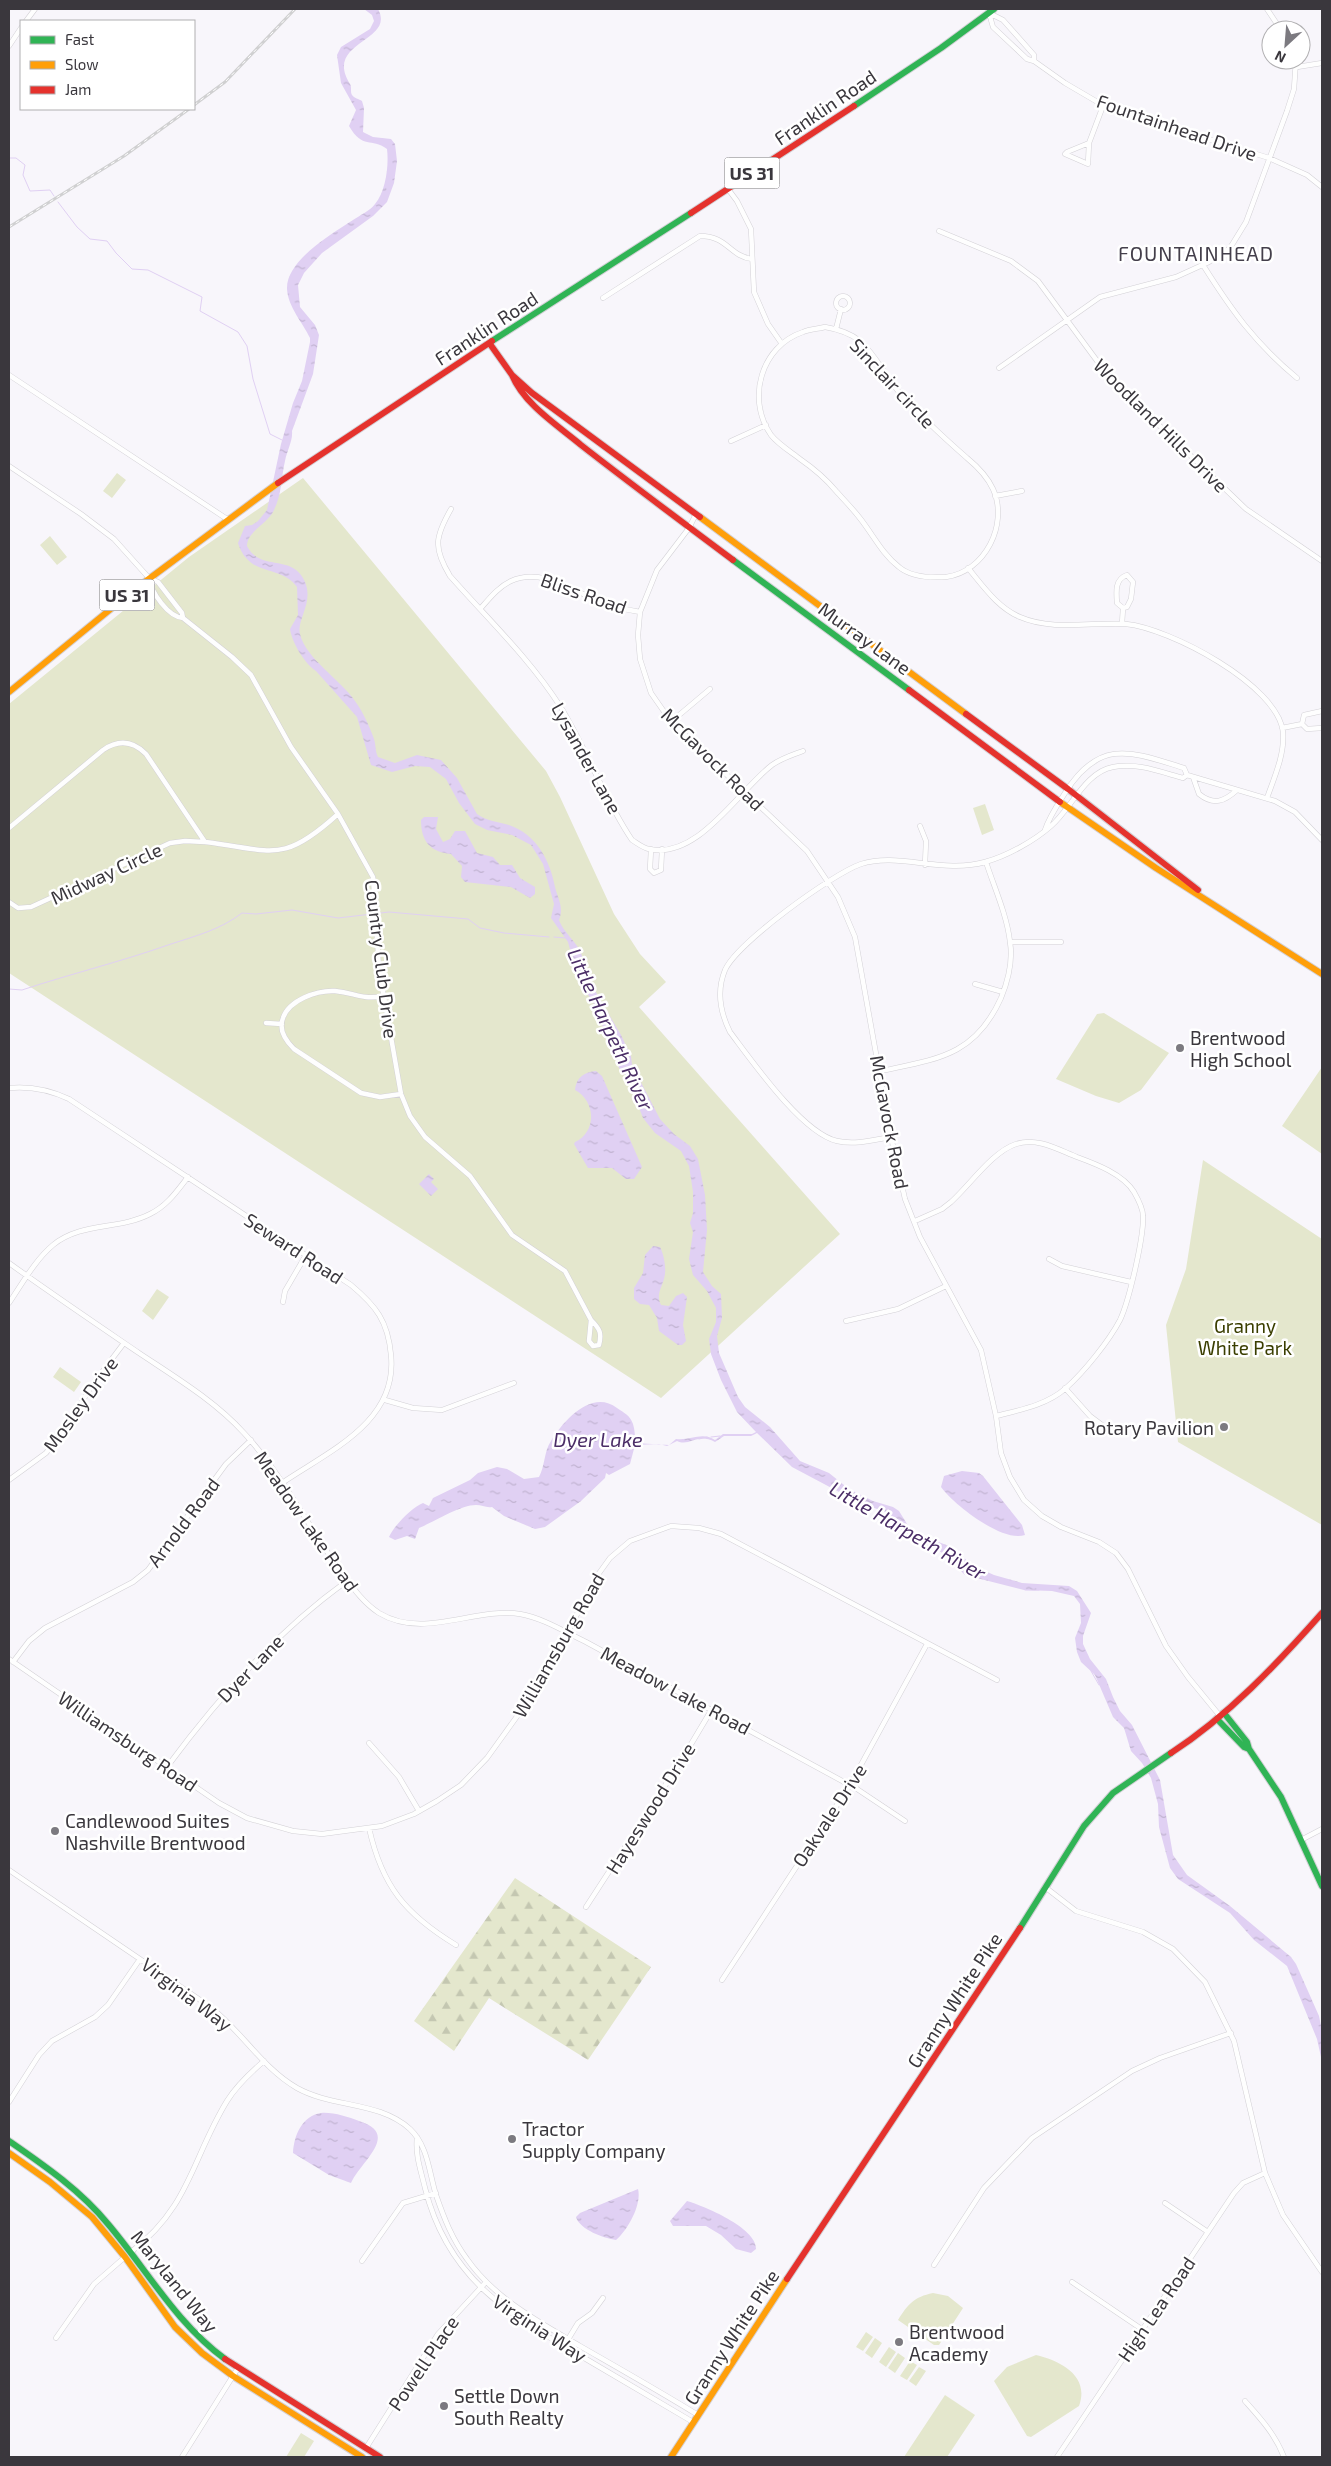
<svg xmlns="http://www.w3.org/2000/svg" width="1331" height="2466" viewBox="0 0 1331 2466" font-family="'Exo 2',sans-serif">
	<defs>
		<pattern id="forest-firs" width="22" height="20" patternUnits="userSpaceOnUse" patternTransform="scale(1.25)"><rect width="22" height="20" fill="#e4e7cd"/><path d="M5 1l3.5 6h-7zM16 11l3.5 6h-7z" fill="#c4c7b1"/></pattern>
		<pattern id="water-ripples" width="26" height="14" patternUnits="userSpaceOnUse" patternTransform="scale(1.25)"><rect width="26" height="14" fill="#e0d0f3"/><path d="M2 4q2-2 4 0t4 0M15 11q2-2 4 0t4 0" fill="none" stroke="#c1b3d1"/></pattern>
	</defs>
	<rect width="100%" height="100%" fill="#f8f6fb"/>
	<!-- green -->
	<path fill="#e4e7cd" d="M117 473 126 480 112 498 103 491Z
		M303 478 546 771 560 797 614 914 640 954 666 982 639 1007 840 1234 661 1398 9 973V704L189 557Z
		M50 536 67 557 57 565 40 545Z
		M985 804 994 830 982 835 973 808Z
		M1104 1013 1169 1053 1141 1090 1119 1103 1096 1096 1056 1079 1097 1014Z
		M1322 1067V1154L1282 1126Z
		M1203 1160 1322 1239V1525L1178 1442 1166 1325 1186 1269Z
		M157 1289 169 1297 153 1320 142 1311Z
		M60 1367 81 1382 74 1392 53 1377Z
		M933 2293 948 2296 963 2308 939 2345H934L898 2320C908 2304 914 2297 933 2293Z
		M866 2332 873 2337 863 2351 856 2347Z
		M875 2338 882 2343 872 2358 865 2353Z
		M889 2347 896 2352 886 2367 879 2362Z
		M898 2353 905 2358 895 2373 888 2368Z
		M1036 2355C1061 2361 1090 2376 1079 2406L1031 2437 1027 2436 994 2381 1007 2367Z
		M910 2361 917 2365 907 2380 900 2376Z
		M919 2367 926 2371 916 2386 909 2381Z
		M945 2395 975 2415 947 2457H904Z
		M301 2433 314 2441 304 2457H286Z"/>
	<!-- forest -->
	<path fill="url(#forest-firs)" d="M515 1878 651 1967 588 2060 489 1998 454 2051 414 2021Z"/>
	<!-- water -->
	<path fill="url(#water-ripples)" d="M364 9H378C396 42 323 41 350 84 352 87 350 92 352 95 354 98 359 99 362 101L364 108 363 132 373 137 391 139 395 144 397 161 394 183 387 202 373 216 322 253 304 273 298 285 300 307 315 325 319 335 313 374 292 431C293 441 287 450 285 461 281 478 282 494 274 510 268 524 247 531 247 546 259 570 287 556 301 575 318 599 296 618 300 634 306 659 341 680 355 701 363 712 369 725 374 739 376 745 375 751 378 757L395 763 417 755 441 760 457 778 477 814C486 821 499 822 509 825 536 834 550 860 555 887 558 899 564 907 559 920 565 937 587 947 583 970L621 1035 631 1056 632 1065 660 1119 674 1134 690 1146 698 1159 705 1195 707 1230 703 1272 712 1286 721 1294 722 1318 717 1336 719 1353 738 1397 745 1407 770 1427 800 1461 829 1473 849 1489 873 1501 893 1507 899 1511 912 1532 949 1546 974 1566 994 1575 1022 1583 1069 1586 1077 1591 1091 1613 1083 1636V1644L1090 1659 1106 1679 1113 1697 1120 1711 1132 1725 1160 1780 1173 1855 1187 1875 1230 1906 1291 1957 1296 1964 1319 2016 1322 2031V2075L1321 2057 1317 2039 1287 1966 1254 1940 1230 1913 1178 1879 1170 1868 1159 1827 1158 1804 1151 1778 1142 1763 1131 1751 1124 1728 1113 1717 1095 1675 1081 1662 1077 1652 1075 1638 1081 1623 1080 1604 1074 1596 1052 1591 1024 1590 965 1575 941 1552 911 1542 888 1513 858 1502 792 1467 757 1433 751 1436H724L715 1442C697 1432 690 1447 677 1441L667 1446 659 1444 635 1445 630 1464 609 1475 606 1473 605 1478 581 1501 545 1527 535 1529 504 1516 492 1507C486 1508 482 1505 476 1505 460 1505 434 1522 419 1528L415 1539 407 1536 395 1540 389 1537C393 1527 412 1507 423 1503L429 1506 433 1498 470 1480 478 1473 497 1467 507 1469 524 1479 539 1477C545 1466 544 1451 551 1441 564 1420 592 1389 617 1408 624 1413 630 1415 633 1424 635 1430 635 1437 635 1443L669 1445 676 1439C690 1441 702 1431 715 1440L723 1434H752L756 1432 737 1412 721 1380 711 1354 709 1339 716 1322V1308L707 1291 693 1275 689 1259 693 1232 690 1223 693 1213V1192L689 1166 681 1151 655 1133 643 1118 627 1077 619 1068 594 1004 578 979 568 942 551 918 554 904 543 864 531 845 512 835 487 830 475 824 459 803 446 779 430 767 415 766 392 772 371 765 357 717 316 671C305 664 292 643 290 629L298 615 297 587C280 564 249 578 238 543L245 526 252 525 258 521 267 510 281 444 293 403 302 381 310 342V338C303 323 288 307 287 289 286 260 332 234 353 220 360 215 370 211 375 204 386 191 389 165 387 149 371 137 363 150 349 126L356 110 341 83 337 55 341 47 370 29 374 21 372 15Z
		M424 817H438L436 829 443 842 450 839 455 831H465L477 853 493 857 500 865H512L520 878 535 887V894L530 898 511 887 465 882 461 877 462 866 451 854C430 852 421 841 421 820Z
		M596 1071 602 1076 642 1167 634 1179H626L612 1168H588L574 1144 575 1142C597 1132 596 1101 575 1090 576 1077 585 1072 596 1071Z
		M429 1174 434 1179 431 1182 438 1189 431 1196 419 1184Z
		M653 1246 660 1247C664 1255 667 1269 664 1279 661 1289 656 1295 661 1305L669 1306 676 1296 683 1293 687 1297 683 1325 686 1341 682 1345H678L659 1331 657 1318 649 1305 640 1304 634 1299V1288L643 1273 645 1255Z
		M962 1471 979 1473 983 1476 1022 1525 1025 1535C1003 1543 954 1505 941 1487L944 1476Z
		M321 2113C333 2112 348 2117 359 2121 401 2134 361 2161 351 2183L329 2175 293 2153C294 2135 302 2116 321 2113Z
		M638 2189C642 2204 628 2230 616 2240 604 2238 580 2230 576 2217L580 2213Z
		M687 2201C704 2206 757 2228 756 2249L751 2253 736 2249 721 2235 706 2226H673L670 2221Z"/>
	<g fill="none" stroke-linecap="round" stroke-linejoin="round">
		<!-- stream -->
		<path stroke="#e0d0f3" stroke-width="1" d="M9 158H16L25 165 23 175 30 191 50 190 54 196
			M58 202 77 227 90 239 107 241 116 253 132 269 148 270 202 297 200 311 238 332 247 346 253 379 270 434 282 440
			M554 937 566 938
			M9 989 22 990C70 974 120 962 168 945 195 936 220 930 242 913L256 914 292 910 338 918 389 912 468 919 480 928 504 933 549 937
			M711 1437 720 1436
			M699 1439 707 1437
			M1025 1590H1039
			M1091 1671 1099 1685"/>
		<defs>
			<path id="street" d="M1267 9 1281 30
				M26 21 35 9
				M9 46 21 28
				M1034 61V55L1003 20 989 13 993 27 1027 59 1034 61 1065 83 1106 107 1269 158 1307 175 1322 187
				M1297 67 1322 63
				M1089 143 1067 152 1065 154 1088 164 1089 143 1103 106
				M728 189 737 201 751 229 754 292 768 324 782 344
				M939 231 1011 261 1038 281 1109 377 1246 509 1322 561
				M1203 265C1232 311 1255 343 1297 378
				M836 303a7 7 0 1 1 14 0a7 7 0 1 1-14 0Z
				M603 298 700 236C728 236 729 256 752 259
				M825 327C837 329 850 333 860 341 876 355 885 376 899 392 920 416 943 437 967 458 978 467 987 476 993 489 1009 524 985 572 946 577 930 578 911 577 899 567 882 554 872 533 859 517 852 508 844 500 836 491 826 479 813 468 800 459 791 452 778 444 771 435 746 399 761 346 803 332 810 329 818 329 825 327Z
				M836 329 841 309
				M999 368 1100 297 1176 277 1209 262 1230 248 1246 222 1287 111 1294 89 1296 60
				M9 375 227 519
				M731 441 766 425
				M9 466 81 514 114 539 149 578 158 582 182 613 183 618C168 617 151 592 149 578
				M995 496 1022 491
				M451 509C435 537 433 548 450 576 487 618 530 659 560 706 587 749 604 799 632 840 637 843 643 848 649 849 698 860 739 790 772 765 782 758 792 755 803 751
				M696 514 689 528 657 570 640 612 638 635 640 659 651 693 665 713 687 737 807 851 838 897 855 937 891 1137 905 1199 920 1237 981 1350 996 1416 1001 1453 1010 1477 1024 1500 1042 1516 1061 1527 1099 1542 1116 1553 1128 1569 1166 1646 1188 1677 1220 1716
				M968 568C983 586 998 608 1020 617 1052 631 1092 622 1126 624 1169 628 1278 685 1283 732 1285 754 1274 778 1267 798
				M480 609C489 599 498 587 511 581 543 566 577 594 606 604 617 608 629 610 640 612
				M183 618 232 657 251 675 291 747 338 814 373 877 379 969 401 1094 410 1116 425 1137 470 1176 512 1235 565 1271 591 1320 589 1341 593 1346 599 1345C602 1333 600 1329 591 1320
				M1122 624 1123 608 1127 607 1131 599 1133 582 1127 575C1115 579 1116 591 1117 603L1123 608
				M1322 711 1304 715 1302 724 1307 729 1322 728
				M672 721 710 689
				M1282 728 1302 724
				M1187 775 1275 801 1295 812 1322 840
				M1193 777 1199 794C1214 806 1225 801 1237 790
				M920 826 926 841 925 865
				M9 828 103 750C119 739 133 741 146 754L205 842 185 841 170 843 31 907 18 908 9 902
				M205 842C273 850 282 865 338 814
				M651 849 650 869 654 873 661 870 662 849
				M1010 942H1061
				M975 984 1003 992
				M384 996C360 1000 356 993 335 991 317 990 289 1000 283 1018 278 1030 286 1041 294 1049L361 1093 380 1097 401 1094
				M266 1023 282 1024
				M881 1071C937 1059 975 1056 1001 998 1008 981 1013 961 1010 942 1007 915 994 887 986 862
				M9 1088C30 1086 50 1090 69 1099L351 1285C376 1306 388 1321 391 1355 398 1422 329 1451 282 1483
				M891 1137C873 1140 855 1145 837 1141 802 1133 752 1061 730 1032 720 1012 716 992 725 970 737 943 832 874 861 864 898 852 943 874 985 862 1007 856 1034 841 1051 826 1071 809 1085 772 1113 767 1136 762 1161 772 1183 778L1187 775 1184 768C1132 752 1100 737 1065 793 1058 804 1049 817 1045 830
				M915 1221 942 1209 951 1202C970 1185 992 1152 1016 1144 1037 1137 1057 1149 1077 1157 1096 1164 1123 1174 1134 1192 1138 1199 1143 1209 1143 1216 1144 1237 1129 1301 1120 1320 1109 1341 1084 1372 1066 1388 1047 1405 1020 1410 996 1416
				M1049 1259 1062 1266 1131 1282
				M9 1263C52 1294 95 1323 139 1353 175 1377 215 1401 244 1433 281 1473 307 1524 339 1569 351 1585 362 1602 379 1613 424 1640 473 1607 520 1614 543 1618 565 1632 586 1642L857 1789 905 1821
				M283 1302 285 1291 306 1255
				M9 1303C22 1284 35 1260 53 1245 81 1222 119 1230 150 1214 167 1206 177 1191 188 1177
				M846 1321 898 1309 946 1286
				M1065 1388 1090 1416 1110 1431
				M385 1400 413 1408 442 1410 514 1383
				M9 1480 46 1453 69 1422 93 1384 124 1343
				M9 1659 219 1803 247 1818 293 1831 322 1834 382 1826 414 1814 437 1801 461 1785 487 1758 541 1683 597 1576 610 1558 630 1541 671 1526 699 1528 721 1534 997 1680
				M13 1662 29 1641 45 1628 133 1582 148 1570 226 1464 251 1440
				M369 1743 399 1777 419 1811
				M167 1767C218 1698 277 1631 347 1581
				M369 1828C382 1886 405 1914 456 1945
				M1301 1840 1322 1829
				M9 1870 209 2006C241 2030 262 2068 297 2088 333 2108 379 2101 410 2129 428 2146 429 2172 436 2195 444 2218 452 2239 467 2259 495 2299 539 2322 580 2346 620 2369 659 2391 698 2415
				M1045 1887 1076 1911 1143 1932 1173 1949 1205 1982 1234 2041 1265 2173 1283 2215 1322 2272
				M586 1907 681 1761 712 1709
				M722 1980 850 1785 927 1644
				M9 2102 39 2055 52 2041 95 2017 108 2005 140 1959
				M417 2137C415 2155 421 2171 425 2188 448 2280 510 2315 586 2359 621 2380 657 2401 693 2422
				M1165 2203 1208 2232
				M131 2252C190 2207 192 2158 227 2101 237 2085 250 2073 264 2061
				M362 2261 403 2203 436 2193
				M934 2265 984 2188 1032 2138 1132 2071 1160 2058 1231 2033
				M1072 2282 1143 2330
				M56 2338 94 2284 125 2257
				M564 2346 578 2323 592 2313 603 2298
				M1245 2401C1261 2419 1275 2434 1284 2457
				M366 2448 438 2334 486 2282
				M182 2457 238 2368
				M1057 2457 1234 2193 1243 2183 1265 2173"/>
			<path id="fast" d="M854 106 941 48 994 9
				M492 341 691 213
				M733 560 909 690
				M1224 1713 1247 1742 1249 1749 1281 1797 1322 1886
				M1217 1719 1244 1747 1249 1749
				M1020 1928 1084 1826 1113 1793 1171 1753
				M9 2141C45 2166 80 2190 108 2224 147 2270 176 2323 225 2359"/>
			<path id="slow" d="M700 517 966 714
				M9 692 134 590 278 483
				M1060 802 1156 868 1322 974
				M9 2153 50 2182 92 2217 125 2257 175 2327 202 2353 233 2376 362 2457
				M671 2457 787 2279"/>
			<path id="jam" d="M691 213 854 106
				M490 344 512 375 532 393 700 517
				M512 375C524 404 557 425 581 445 631 484 682 522 733 560
				M278 483 492 341
				M909 690 1060 802
				M966 714 1068 789 1198 890
				M1171 1753C1228 1716 1277 1664 1322 1613
				M787 2279 1020 1928
				M225 2359 380 2457"/>
		</defs>
		<!-- street casing -->
		<use href="#street" stroke="#d3d1d6" stroke-width="5.5"/>
		<!-- fast casing -->
		<use href="#fast" stroke="#d3d1d6" stroke-width="8"/>
		<!-- slow casing -->
		<use href="#slow" stroke="#d3d1d6" stroke-width="8"/>
		<!-- jam casing -->
		<use href="#jam" stroke="#d3d1d6" stroke-width="8"/>
		<!-- street -->
		<use href="#street" stroke="#fefefe" stroke-width="4.5"/>
		<!-- fast -->
		<use href="#fast" stroke="#30b455" stroke-width="6"/>
		<!-- slow -->
		<use href="#slow" stroke="#ff9f0a" stroke-width="6"/>
		<!-- jam -->
		<use href="#jam" stroke="#e5322d" stroke-width="6"/>
		<defs>
			<path id="rail" d="M194 105 225 82 295 9
				M9 227 124 156 189 109"/>
		</defs>
		<!-- rail casing -->
		<use href="#rail" stroke="#d0d0d1" stroke-width="3"/>
		<!-- rail -->
		<use href="#rail" stroke="#fff" stroke-width="1" stroke-dasharray="4" stroke-linecap="butt"/>
	</g>
	<!-- markers -->
	<g fill="#7c7a80" stroke="#fff" stroke-width="2">
		<circle cx="1180" cy="1048" r="5"/>
		<circle cx="1224" cy="1427" r="5"/>
		<circle cx="55" cy="1831" r="5"/>
		<circle cx="512" cy="2139" r="5"/>
		<circle cx="899" cy="2342" r="5"/>
		<circle cx="444" cy="2406" r="5"/>
	</g>
	<g text-anchor="middle" dominant-baseline="central" stroke-width="5" stroke-linejoin="round" paint-order="stroke">
		<!-- shield labels -->
		<g fill="#fff" stroke="#757377" stroke-width="1">
			<rect x="724.5" y="157.5" width="55" height="31" rx="4"/>
			<rect x="99.5" y="579.5" width="55" height="31" rx="4"/>
		</g>
		<g font-size="18" font-weight="bold" fill="#3a373d">
			<text x="752" y="173">US 31</text>
			<text x="127" y="595">US 31</text>
		</g>
		<!-- street labels -->
		<g font-size="19" fill="#3a373d" stroke="#fff">
			<text transform="translate(825 107) rotate(-34)">Franklin Road</text>
			<text transform="translate(1177 127) rotate(19)">Fountainhead Drive</text>
			<text transform="translate(486 328) rotate(-33)">Franklin Road</text>
			<text transform="translate(893 383) rotate(47)">Sinclair circle</text>
			<text transform="translate(1161 425) rotate(45)">Woodland Hills Drive</text>
			<text transform="translate(584 593) rotate(19)">Bliss Road</text>
			<text transform="translate(865 638) rotate(36)">Murray Lane</text>
			<text transform="translate(587 758) rotate(61)">Lysander Lane</text>
			<text transform="translate(713 759) rotate(45)">McGavock Road</text>
			<text transform="translate(106 873) rotate(-25)">Midway Circle</text>
			<text transform="translate(382 959) rotate(83)">Country Club Drive</text>
			<text transform="translate(890 1122) rotate(79)">McGavock Road</text>
			<text transform="translate(294 1248) rotate(33)">Seward Road</text>
			<text transform="translate(80 1404) rotate(-54)">Mosley Drive</text>
			<text transform="translate(307 1521) rotate(55)">Meadow Lake Road</text>
			<text transform="translate(183 1522) rotate(-53)">Arnold Road</text>
			<text transform="translate(558 1645) rotate(-60)">Williamsburg Road</text>
			<text transform="translate(250 1668) rotate(-46)">Dyer Lane</text>
			<text transform="translate(676 1690) rotate(28)">Meadow Lake Road</text>
			<text transform="translate(128 1741) rotate(34)">Williamsburg Road</text>
			<text transform="translate(650 1808) rotate(-58)">Hayeswood Drive</text>
			<text transform="translate(829 1815) rotate(-57)">Oakvale Drive</text>
			<text transform="translate(187 1994) rotate(37)">Virginia Way</text>
			<text transform="translate(954 2000) rotate(-57)">Granny White Pike</text>
			<text transform="translate(175 2281) rotate(51)">Maryland Way</text>
			<text transform="translate(1156 2309) rotate(-56)">High Lea Road</text>
			<text transform="translate(540 2328) rotate(33)">Virginia Way</text>
			<text transform="translate(731 2337) rotate(-57)">Granny White Pike</text>
			<text transform="translate(423 2363) rotate(-56)">Powell Place</text>
		</g>
		<!-- poi labels -->
		<g font-size="19" fill="#3a373d" stroke="#fff" text-anchor="start">
			<text x="1190" y="1037">Brentwood<tspan x="1190" dy="22">High School</tspan></text>
			<text x="1214" y="1427" text-anchor="end">Rotary Pavilion</text>
			<text x="65" y="1820">Candlewood Suites<tspan x="65" dy="22">Nashville Brentwood</tspan></text>
			<text x="522" y="2128">Tractor<tspan x="522" dy="22">Supply Company</tspan></text>
			<text x="909" y="2331">Brentwood<tspan x="909" dy="22">Academy</tspan></text>
			<text x="454" y="2395">Settle Down<tspan x="454" dy="22">South Realty</tspan></text>
		</g>
		<!-- park labels -->
		<g font-size="19" fill="#3a3e00" stroke="#fff">
			<text x="1245" y="1325">Granny<tspan x="1245" dy="22">White Park</tspan></text>
		</g>
		<!-- neighbourhood labels -->
		<g font-size="20" letter-spacing="1" fill="#443f4b" stroke="#fff">
			<text x="1196" y="253">FOUNTAINHEAD</text>
		</g>
		<!-- water labels -->
		<g font-size="20" font-style="italic" fill="#4b2e67" stroke="#fff">
			<text transform="translate(611 1029) rotate(65)">Little Harpeth River</text>
			<text x="598" y="1439">Dyer Lake</text>
			<text transform="translate(908 1530) rotate(30)">Little Harpeth River</text>
		</g>
	</g>
	<!-- border -->
	<rect width="1331" height="2466" fill="none" stroke="#3a373d" stroke-width="20"/>
	<!-- legend -->
	<rect x="20" y="20" width="175" height="90" fill="#ffffff" stroke="#b0afb1"/>
	<rect x="30" y="36" width="25" height="8" fill="#30b455" stroke="#b0afb1"/>
	<text x="65" y="45" font-size="15" fill="#3a373d">Fast</text>
	<rect x="30" y="61" width="25" height="8" fill="#ff9f0a" stroke="#b0afb1"/>
	<text x="65" y="70" font-size="15" fill="#3a373d">Slow</text>
	<rect x="30" y="86" width="25" height="8" fill="#e5322d" stroke="#b0afb1"/>
	<text x="65" y="95" font-size="15" fill="#3a373d">Jam</text>
	<!-- north arrow -->
	<g transform="translate(1286 45) rotate(206)"><circle r="24" fill="#ffffff" stroke="#b0afb1"/>
	<path d="M0-4L9 19L0 12L-9 19Z" fill="#7c7a80"/>
	<text y="-8" font-size="14" font-weight="bold" text-anchor="middle" fill="#3a373d">N</text>
	</g>
</svg>
